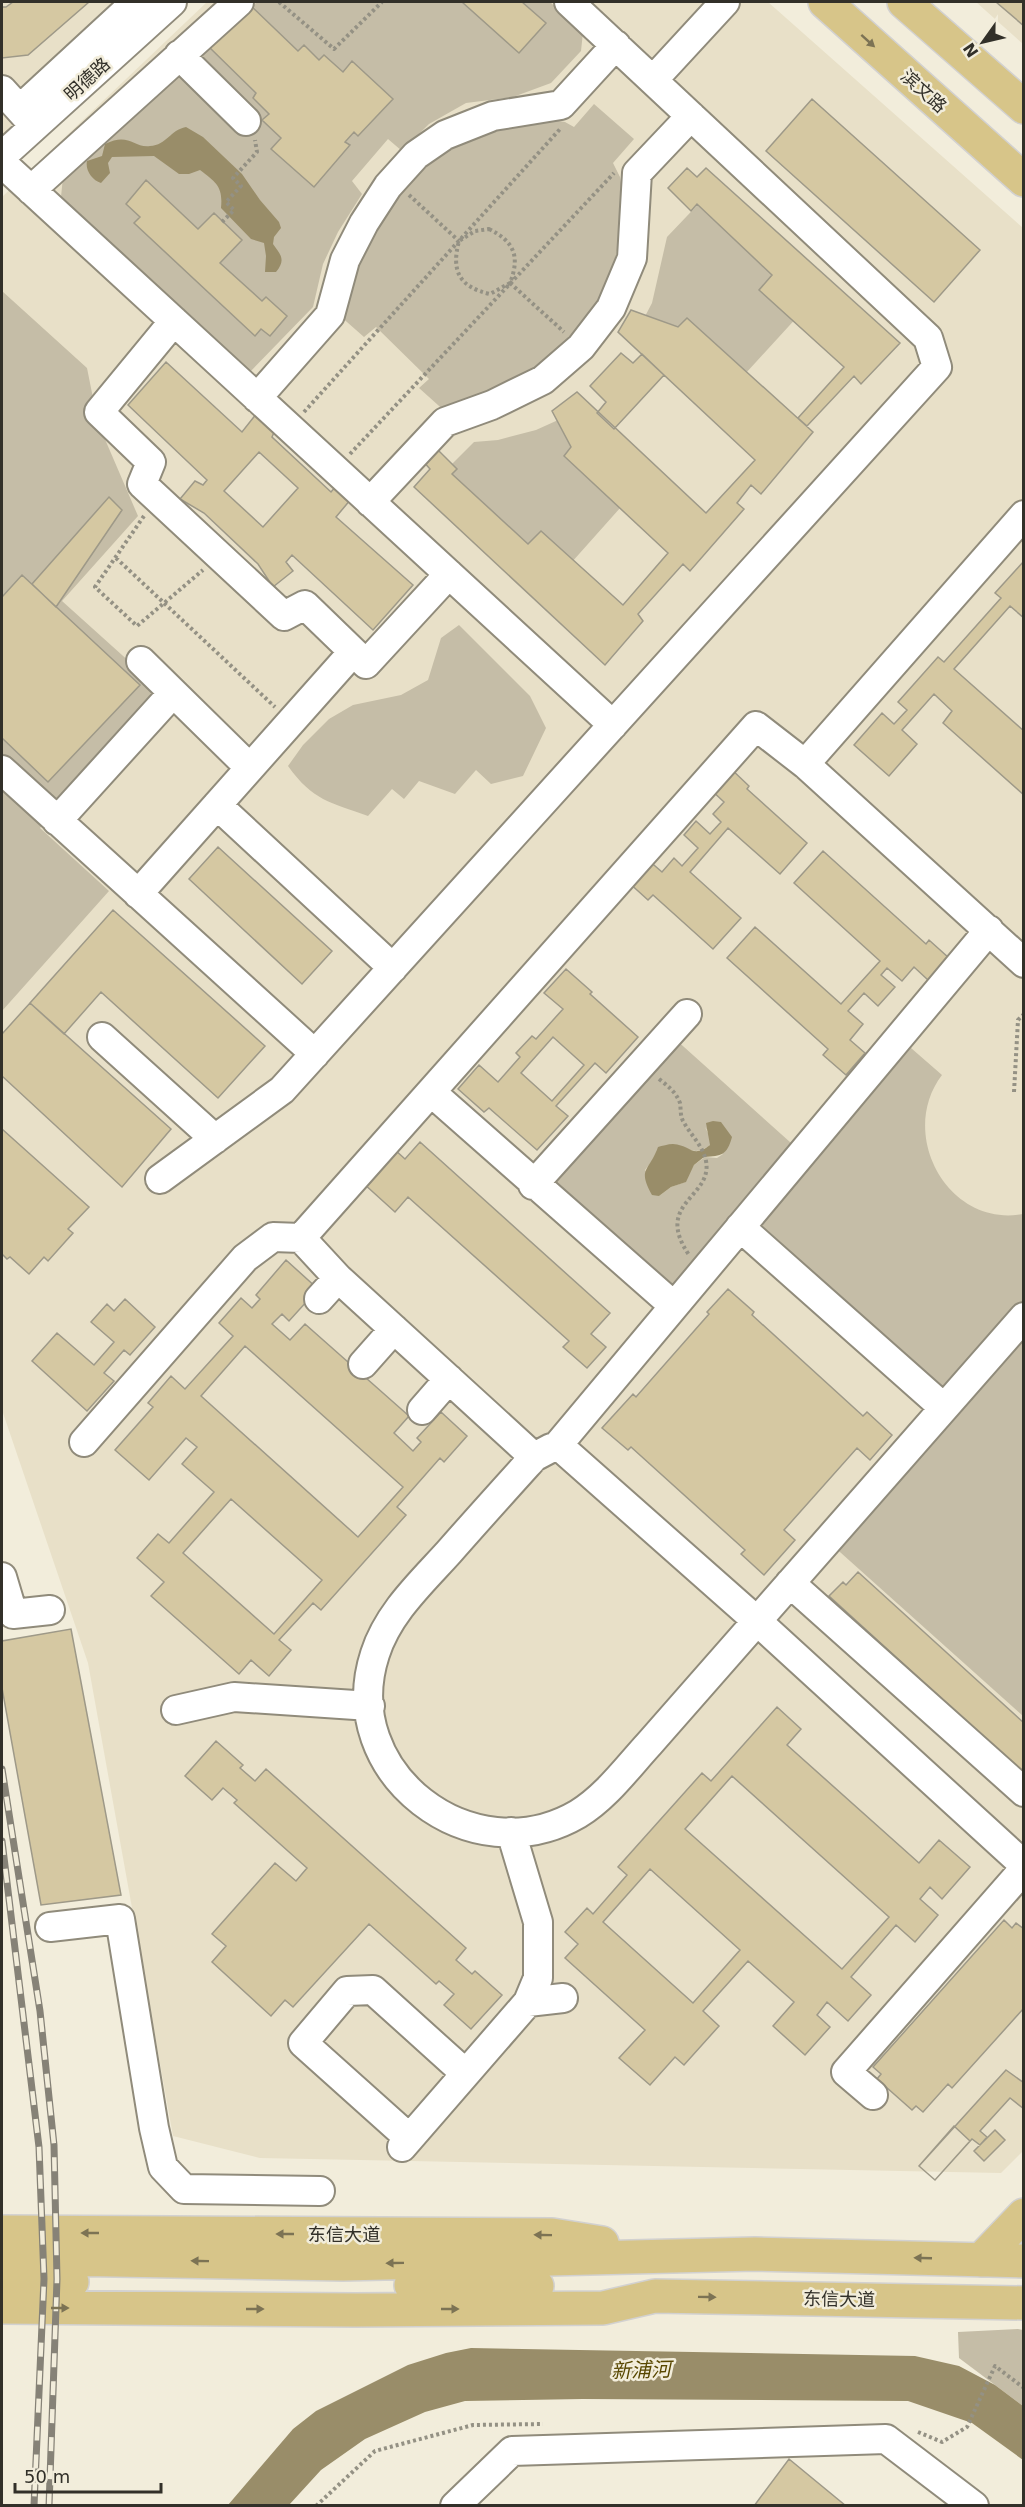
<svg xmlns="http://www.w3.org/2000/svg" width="1025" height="2507" viewBox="0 0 1025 2507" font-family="'DejaVu Sans','Noto Sans SC',sans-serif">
	<rect width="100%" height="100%" fill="#f2eddb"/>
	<!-- built -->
	<path fill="#e8e0c8" d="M2 2H155L2 142Z
		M207 2H768L1023 228 1024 2150 1001 2173 260 2158 173 2136 88 1663 2 1410V197Z
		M976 2H1023V44Z"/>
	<!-- green -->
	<path fill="#c5bda7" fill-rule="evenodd" d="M257 2H550L583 32 581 51 551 83 513 97 466 103 429 124 402 151 388 139 352 181 362 194 338 232 323 264 313 307 249 373 61 197 63 177Z
		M594 104 634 139 613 163 620 177 624 201 622 229 611 276 592 312 545 367 448 414 419 388 429 379 376 327 364 337 339 315 368 230 416 173 447 149 477 130 546 119 565 122 574 127Z
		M706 196 810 303 724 397 641 324 652 303 667 237Z
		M2 291 87 368 98 423 138 516 62 601 162 691 40 828 109 891 2 1011Z
		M567 416 637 489 555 581 438 478 474 442 498 440 536 430Z
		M459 625 530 696 546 728 523 776 491 784 476 770 455 794 419 781 404 799 392 789 368 816C330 802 313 801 288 766L303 745 329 719 353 705 401 695 428 680 441 638Z
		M674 1038 800 1151 670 1296 544 1183ZM705 1127 723 1154 717 1158 705 1157 694 1165 685 1182 671 1187 659 1196 645 1170 655 1157 682 1147C694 1152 699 1153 710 1145V1137Z
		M911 1048 942 1075C897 1134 948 1228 1023 1214V1309L947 1395 755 1223Z
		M1023 1328V1716L831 1544Z
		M1018 2329 1023 2330V2406L959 2358 958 2332Z"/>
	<!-- water -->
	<path fill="#998d69" d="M186 127 203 137 242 174 260 200 279 222 281 228 274 237 273 244C281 255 286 260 276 272H265L266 256 264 243 251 239 221 208C223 187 217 183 200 170L189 174H179L154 156 112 157 108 163 110 173 101 183C92 180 85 170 87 161L102 156 105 144C129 132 133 148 150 146 167 145 170 130 186 127Z
		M713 1121 721 1122 732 1137C727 1155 722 1156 704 1157L694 1165 686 1182 671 1187 659 1196 652 1195C637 1168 649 1172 658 1147 662 1146 668 1144 673 1144 691 1145 692 1159 710 1145L706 1123Z
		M471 2348 915 2356 959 2366 995 2385 1023 2406V2460L972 2423 908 2401 583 2399 465 2401 425 2412 365 2439 321 2470 289 2505H228L293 2429 316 2411 408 2365 446 2353Z"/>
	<!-- building -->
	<path fill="#d5c8a2" stroke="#9e9988" stroke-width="1.5" fill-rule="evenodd" d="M13 2H89L28 55 2 58V7H6Z
		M462 2H522L546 23 519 53Z
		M996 2H1024V26Z
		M248 3 298 51 304 45 319 60 324 55 343 72 352 61 393 99 358 136 354 132 345 142 350 145 314 187 271 149 281 138 262 120 269 114 253 98 256 93 208 46Z
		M812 99 980 250 934 302 766 151Z
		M687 168 697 177 706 168 900 343 861 384 854 376 807 426 798 418 844 367 759 290 772 275 697 204 691 211 668 188Z
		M146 180 198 229 214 213 242 240 220 263 262 301 266 297 287 316 270 336 261 329 255 336 134 223 140 217 126 204Z
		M631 310 678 327 687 318 813 432 761 494 751 485 737 503 744 509 690 571 683 564 638 614 643 621 605 665 414 487 430 469 422 460 434 446 457 469 452 474 528 544 541 531 623 605 668 553 564 456 571 447 552 411 577 392 706 513 755 460 618 332Z
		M621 353 633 363 642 354 664 375 614 429 597 413 606 402 590 386Z
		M166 362 242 432 257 413 275 430 272 437 331 492 337 485 351 499 336 517 413 585 373 630 292 555 286 562 293 571 273 587 258 564 204 513 180 499 195 481 203 485 207 480 128 405Z
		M259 452 298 488 263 527 224 491Z
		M109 497 122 510 56 607 32 584Z
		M1024 561V618L1010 606 954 669 1024 731V795L943 723 952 711 934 694 902 730 917 744 889 776 854 745 882 713 894 724 907 710 898 702 938 657 944 662 1001 598 995 593Z
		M22 575 140 685 48 782 2 738V597Z
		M728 766 749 786 747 789 807 843 780 874 728 828 690 872 741 918 713 949 653 895 648 900 627 881 647 859 662 872 674 858 682 866 698 848 684 835 696 821 710 834 721 822 713 814 724 802 709 788Z
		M218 847 332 951 302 984 189 879Z
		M823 851 926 944 929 940 949 958 928 980 914 967 902 981 887 968 881 975 895 987 878 1006 864 993 848 1011 863 1024 850 1040 865 1053 846 1075 823 1055 828 1049 727 958 755 927 841 1004 880 961 794 883Z
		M113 910 265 1046 218 1098 101 992 64 1034 30 1003Z
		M566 969 592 992 590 994 638 1037 606 1073 595 1063 556 1106 568 1116 537 1150 489 1108 484 1112 458 1089 479 1065 498 1082 520 1057 516 1053 532 1036 536 1039 563 1009 544 993ZM553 1037 584 1065 552 1101 521 1073Z
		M30 1003 171 1129 122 1187 2 1076V1034Z
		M2 1129 89 1207 68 1229 73 1233 48 1261 44 1257 29 1274 10 1257 7 1259 2 1254Z
		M420 1142 610 1313 591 1334 606 1347 587 1368 563 1347 569 1341 408 1197 395 1212 363 1183 394 1149 405 1159Z
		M286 1260 318 1289 289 1321 282 1314 272 1324 290 1340 305 1324 409 1416 394 1433 413 1451 421 1442 417 1438 441 1412 467 1436 444 1462 440 1458 397 1507 406 1515 321 1610 313 1603 279 1640 291 1650 269 1676 251 1660 239 1674 151 1596 164 1582 137 1558 158 1534 169 1543 214 1492 182 1464 197 1447 186 1438 149 1480 115 1450 153 1407 148 1403 171 1376 185 1389 233 1336 219 1323 241 1298 252 1308 260 1299 256 1295ZM245 1346 403 1487 358 1537 201 1396ZM231 1499 322 1580 274 1634 183 1553Z
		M728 1289 754 1312 752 1315 863 1416 867 1412 892 1435 870 1460 857 1448 784 1530 795 1540 764 1575 741 1554 745 1550 631 1447 628 1450 602 1428 633 1394 636 1397 709 1314 707 1312Z
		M125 1299 155 1327 130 1355 124 1350 104 1373 114 1381 87 1411 32 1361 57 1333 94 1365 114 1342 91 1322 107 1304 114 1311Z
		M858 1572 1024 1723V1768L1021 1771 829 1596 843 1582 846 1585Z
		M71 1629 121 1895 41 1905 2 1688V1641Z
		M777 1707 801 1729 787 1745 919 1863 939 1840 970 1867 942 1899 930 1887 920 1899 938 1915 915 1942 896 1925 851 1977 871 1995 848 2021 827 2002 817 2015 830 2027 805 2055 773 2026 794 2002 748 1961 703 2011 719 2026 684 2065 675 2057 650 2085 619 2058 645 2030 565 1958 578 1944 565 1932 587 1908 593 1914 627 1875 618 1867 702 1773 711 1781ZM732 1776 889 1917 842 1969 685 1829ZM650 1869 740 1950 693 2003 603 1922Z
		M216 1741 243 1765 240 1768 255 1781 266 1769 466 1948 456 1960 472 1974 475 1971 502 1995 471 2029 444 2005 454 1994 439 1981 436 1984 369 1924 293 2007 285 2000 271 2016 212 1962 226 1946 212 1934 275 1863 296 1881 307 1868 234 1803 237 1800 223 1788 212 1800 185 1776Z
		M1004 1920 1012 1928 1016 1923 1024 1929V2008L952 2088 948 2084 923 2112 916 2106 912 2110 877 2079 881 2074 873 2067Z
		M1006 2070 1024 2083V2109L1010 2098 980 2131 987 2137 980 2145 972 2139 935 2180 919 2166Z
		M954 2126 970 2141 935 2180 919 2166Z
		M995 2130 1005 2140 984 2161 974 2151Z
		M789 2459 846 2506H754Z"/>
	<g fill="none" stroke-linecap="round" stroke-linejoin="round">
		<defs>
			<path id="minor" d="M179 55 246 121
				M653 80 725 2
				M2 90 31 122
				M20 109 136 2
				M2 156 172 2
				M2 163 613 725
				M31 190 239 2
				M174 321 99 412 151 462 142 484 284 616 305 605 366 664 449 574
				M257 398 330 315 345 260 364 223 388 186 416 155 445 135 493 116 561 105 616 45
				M370 502 445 422 492 405 543 380 581 347 611 308 632 258 637 173 691 116
				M1024 515 805 764 1024 963
				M141 661 250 768
				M2 770 315 1054
				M217 805 393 968
				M57 821 173 693
				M138 894 353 652
				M989 930 558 1445 757 1621 1024 1317
				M102 1037 215 1139
				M431 1092 674 1306
				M160 1179 282 1090 937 367 928 338 569 2
				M533 1185 687 1014
				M740 1227 944 1408
				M319 1299 338 1278
				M363 1364 394 1329
				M422 1410 449 1379
				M84 1442 245 1258 273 1237 301 1238
				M551 1448 534 1457 338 1278 301 1238 756 726 805 764
				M534 1457C506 1488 477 1520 449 1552 421 1583 388 1613 375 1654 336 1773 472 1876 578 1814 606 1797 627 1768 649 1744 685 1703 721 1662 757 1621L1024 1865
				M2 1577 13 1614 50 1610
				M790 1583 1024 1792
				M176 1710 234 1697 370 1706
				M50 1927 120 1919 154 2128 163 2167 184 2189 320 2191
				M528 2002 563 1998
				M873 2095 846 2072 1024 1869
				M409 2138 303 2043 347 1991 373 1990 465 2073
				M402 2147 528 2002 538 1978V1922L511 1832
				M455 2506 512 2451 886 2439 974 2506"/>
			<path id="major" d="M825 2 1024 180
				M904 2 1024 107
				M2 2232 552 2235 602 2243
				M2 2258 343 2264 755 2254 1024 2261
				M981 2260 1024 2215
				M2 2281 72 2282
				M411 2285 537 2286
				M2 2307 355 2310 603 2308 655 2296 1024 2303"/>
		</defs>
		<!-- minor casing -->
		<use href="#minor" stroke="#908b7b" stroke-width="32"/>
		<!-- major casing -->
		<use href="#major" stroke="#d2d1d0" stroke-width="36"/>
		<!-- path -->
		<path stroke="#949184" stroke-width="4" stroke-dasharray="3 3" stroke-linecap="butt" d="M279 2 334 49 382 2
			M409 195 459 241
			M222 222 234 210 226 202 241 186 233 178 257 152 255 140
			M489 229C515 242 520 257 510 283L490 294C459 287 451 271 459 241L475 231Z
			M510 283 564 332
			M304 412 561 128
			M350 454 614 173
			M144 516 95 587 137 626 203 570
			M116 558 275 707
			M659 1079C668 1086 676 1092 680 1103 681 1109 680 1115 683 1121 690 1134 703 1146 706 1161 713 1198 653 1202 689 1255
			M1014 1092 1018 1020 1024 1014
			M918 2432 942 2442 967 2427 995 2366 1024 2388
			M316 2506 375 2451 473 2425 543 2424"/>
		<!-- minor -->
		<use href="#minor" stroke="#fff" stroke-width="28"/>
		<!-- major -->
		<use href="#major" stroke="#d7c589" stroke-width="33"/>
		<defs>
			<path id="rail" d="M2 1769 40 2011 54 2145 57 2279 49 2506
				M2 1841 39 2147 44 2279 34 2506"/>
		</defs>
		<!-- rail casing -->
		<use href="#rail" stroke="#868277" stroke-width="7"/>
		<!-- rail -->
		<use href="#rail" stroke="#f2eddb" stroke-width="4.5" stroke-dasharray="14" stroke-linecap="butt"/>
	</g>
	<!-- one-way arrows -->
	<defs><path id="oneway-solid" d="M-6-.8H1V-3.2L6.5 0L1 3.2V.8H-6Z" transform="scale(1.5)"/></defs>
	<g fill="#7c7354">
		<use href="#oneway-solid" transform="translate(868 41) rotate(42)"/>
		<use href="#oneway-solid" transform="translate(90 2233) rotate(-180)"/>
		<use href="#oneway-solid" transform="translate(285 2234) rotate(-180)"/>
		<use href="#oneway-solid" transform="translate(543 2235) rotate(-179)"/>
		<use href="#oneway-solid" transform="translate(923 2258) rotate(-178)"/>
		<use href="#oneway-solid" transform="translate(200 2261) rotate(-179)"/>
		<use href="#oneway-solid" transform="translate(395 2263) rotate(179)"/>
		<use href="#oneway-solid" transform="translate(707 2297) rotate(1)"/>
		<use href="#oneway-solid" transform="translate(60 2308)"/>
		<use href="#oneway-solid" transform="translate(255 2309)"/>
		<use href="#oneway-solid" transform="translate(450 2309)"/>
	</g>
	<g text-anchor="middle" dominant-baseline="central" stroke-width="5" stroke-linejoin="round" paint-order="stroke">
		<!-- street labels -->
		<g font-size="18" fill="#323029" stroke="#f2eddb">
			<text transform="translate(87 79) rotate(-42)">明德路</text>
			<text transform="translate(924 91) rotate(42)">滨文路</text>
			<text x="344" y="2234">东信大道</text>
			<text transform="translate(839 2299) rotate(1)">东信大道</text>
		</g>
		<!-- water labels -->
		<g font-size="20" font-style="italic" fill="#584700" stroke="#f2eddb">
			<text transform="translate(641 2370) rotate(-2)">新浦河</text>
		</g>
	</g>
	<!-- border -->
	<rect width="1025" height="2507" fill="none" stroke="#323029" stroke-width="6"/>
	<!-- north arrow -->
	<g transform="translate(983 42) rotate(236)" stroke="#f2eddb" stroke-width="4.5" paint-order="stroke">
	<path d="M0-4.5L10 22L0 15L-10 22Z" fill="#323029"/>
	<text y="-9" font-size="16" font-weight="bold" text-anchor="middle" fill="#323029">N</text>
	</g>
	<!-- scale -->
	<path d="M15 2483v9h146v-9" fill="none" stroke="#323029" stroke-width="3"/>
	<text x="24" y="2483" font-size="18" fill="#323029" stroke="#f2eddb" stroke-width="4.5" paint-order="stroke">50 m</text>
</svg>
